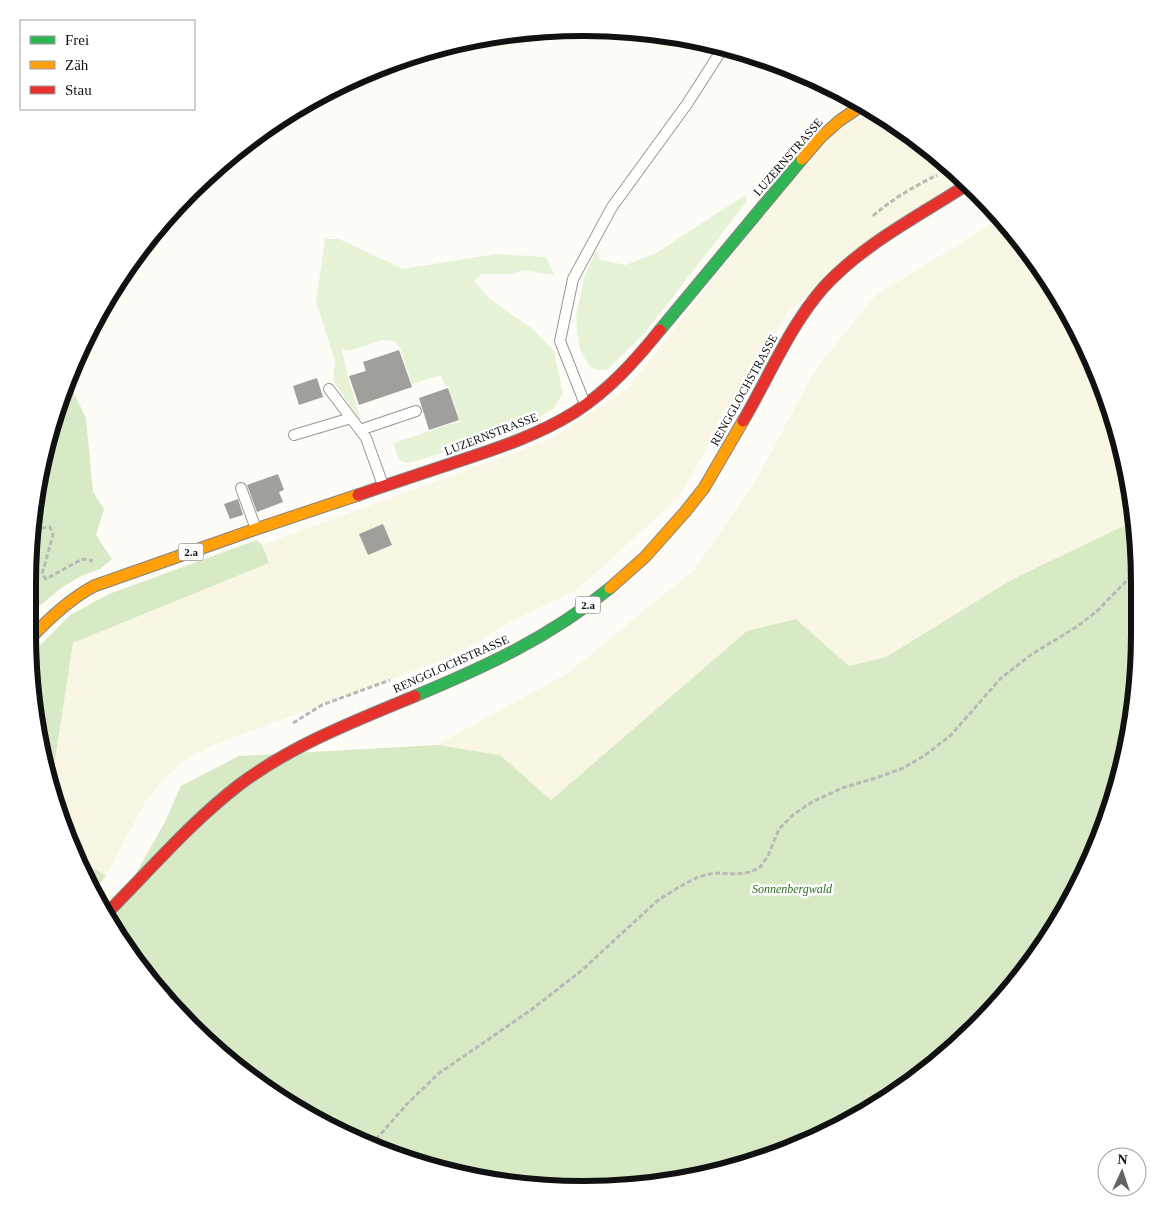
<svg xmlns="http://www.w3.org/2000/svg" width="1167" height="1217" viewBox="0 0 1167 1217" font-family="'Times New Roman',serif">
	<rect width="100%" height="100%" fill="#fdfcf7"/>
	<!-- farmland -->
	<path fill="#f9f7e4" d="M874 111 950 165 961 177 789 311 678 498 578 589 502 626 475 644 440 661 213 745 186 759 164 779 145 802 106 876 76 857 70 847 51 786 73 643 269 563 262 545 549 440 628 388 826 135Z
		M1000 219 1024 245 1082 337 1120 439 1134 521 1011 580 886 657 849 666 796 619 747 631 551 800 500 755 437 745 568 673 694 570 757 479 815 370 876 295Z"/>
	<!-- green -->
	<path fill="#e7f3d7" d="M745 195 747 201 645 333 607 370H598L589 366 580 350 577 332 576 316 584 278 596 250 601 260 626 265 658 252Z
		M325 239H339L403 269 496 254 546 257 553 272V275L522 270 512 274H482L474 281 490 299 534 330 554 351 563 393 554 408 536 419 479 441 413 462C397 465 397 456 394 443L460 421 448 386H445L441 375 412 384 400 348 394 341 382 340 349 351 342 349 347 373 361 421 333 381 335 361 316 302Z"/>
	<!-- forest -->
	<path fill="#d8eac5" d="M68 381 86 418 93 492 104 509 96 535 112 559 100 569 81 576 61 588 36 609 28 618 32 511 57 405Z
		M1134 521 1138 547V670L1121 777 1082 880 1024 972 950 1052 861 1115 728 1170 620 1188 511 1185 405 1160 305 1115 217 1051 142 972 106 909 127 889 165 822 181 786 239 756 437 745 500 755 551 800 747 631 796 619 849 666 886 657 1011 580Z
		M257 540 262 545 269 563 73 643 51 786 38 742 30 656 70 615 109 594Z
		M76 857 106 876 95 890Z"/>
	<!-- building -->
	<path fill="#a19f9c" d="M399 350 412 387 359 405 349 376 366 371 363 362Z
		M317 378 323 397 299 405 293 386Z
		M448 388 459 420 429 430 419 398Z
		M278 474 284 490 279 492 283 502 257 512 247 485Z
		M238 499 243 515 230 519 224 504Z
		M383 524 392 545 368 555 359 534Z"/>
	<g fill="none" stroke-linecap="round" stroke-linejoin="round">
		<defs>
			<path id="lane" d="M329 389 366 438 383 485
				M585 404 560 341 573 279 612 207 687 104 723 48
				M360 430 416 411
				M294 435 351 418
				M241 488 256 529"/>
			<path id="fast" d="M660 330 802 159
				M415 696C487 666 550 637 610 588"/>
			<path id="slow" d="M802 159 821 137 839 121 864 104
				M610 588 645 557 685 512 704 488 743 421
				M28 641C48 619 68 600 94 586L256 529 358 495"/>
			<path id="jam" d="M743 421C769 377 789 327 823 288 863 244 919 216 968 184
				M358 495C392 483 426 472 459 461 499 448 540 434 575 412 609 390 635 361 660 330
				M108 912C151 869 191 822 239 785 292 745 355 721 415 696"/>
		</defs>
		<!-- lane casing -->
		<use href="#lane" stroke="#979795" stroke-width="12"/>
		<!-- fast casing -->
		<use href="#fast" stroke="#858482" stroke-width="13"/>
		<!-- slow casing -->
		<use href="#slow" stroke="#858482" stroke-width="13"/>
		<!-- jam casing -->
		<use href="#jam" stroke="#858482" stroke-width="13"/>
		<!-- path -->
		<path stroke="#b9b9b8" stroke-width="3" stroke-dasharray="5 2.5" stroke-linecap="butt" d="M873 216C892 199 915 186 937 175
			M31 536 34 529 50 527 53 535 42 574 46 579 82 559 93 561
			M293 723 322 705 390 680
			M371 1145 407 1104 438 1074 531 1010 581 971 657 901 679 887 698 877 714 873 736 874 751 872 760 867 768 856 779 829 794 814 812 802 842 788 879 777 903 768 924 756 951 735 1001 678 1032 654 1078 626 1097 611 1138 569"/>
		<!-- lane -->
		<use href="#lane" stroke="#fffffe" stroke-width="10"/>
		<!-- fast -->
		<use href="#fast" stroke="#30b455" stroke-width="11"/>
		<!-- slow -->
		<use href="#slow" stroke="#ff9f0a" stroke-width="11"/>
		<!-- jam -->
		<use href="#jam" stroke="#e5322d" stroke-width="11"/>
	</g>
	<g text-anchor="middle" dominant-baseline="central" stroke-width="5" stroke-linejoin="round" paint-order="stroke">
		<!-- shield labels -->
		<g fill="#fff" stroke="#585858" stroke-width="1">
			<rect x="178.5" y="543.5" width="25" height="17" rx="4"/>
			<rect x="575.5" y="596.5" width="25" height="17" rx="4"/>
		</g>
		<g font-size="11" font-weight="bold" fill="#111">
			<text x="191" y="552">2.a</text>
			<text x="588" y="605">2.a</text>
		</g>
		<!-- street labels -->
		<g font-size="12" fill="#111" stroke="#fff">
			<text transform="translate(788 157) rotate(-49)">LUZERNSTRASSE</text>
			<text transform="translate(744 390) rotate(-61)">RENGGLOCHSTRASSE</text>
			<text transform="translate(491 434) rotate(-21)">LUZERNSTRASSE</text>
			<text transform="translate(451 664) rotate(-24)">RENGGLOCHSTRASSE</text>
		</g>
		<!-- park labels -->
		<g font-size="12" font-style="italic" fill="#2f6b1f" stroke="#fff">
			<text x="792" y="889">Sonnenbergwald</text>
		</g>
	</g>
	<!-- crop -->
	<path d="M0 0H1167V1217H0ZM583 36H584A547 547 0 0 1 1131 583V634A547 547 0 0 1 584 1181H583A547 547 0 0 1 36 634V583A547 547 0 0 1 583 36Z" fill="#fff" fill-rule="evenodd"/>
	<path fill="none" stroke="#111" stroke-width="6" d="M583 36H584A547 547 0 0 1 1131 583V634A547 547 0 0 1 584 1181H583A547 547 0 0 1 36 634V583A547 547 0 0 1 583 36Z"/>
	<!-- legend -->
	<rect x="20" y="20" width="175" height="90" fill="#ffffff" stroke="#a0a0a0"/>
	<rect x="30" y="36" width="25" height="8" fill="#30b455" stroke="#a0a0a0"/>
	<text x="65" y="45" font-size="15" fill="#111111">Frei</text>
	<rect x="30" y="61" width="25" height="8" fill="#ff9f0a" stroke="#a0a0a0"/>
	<text x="65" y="70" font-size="15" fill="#111111">Zäh</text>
	<rect x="30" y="86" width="25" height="8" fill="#e5322d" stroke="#a0a0a0"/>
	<text x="65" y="95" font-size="15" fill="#111111">Stau</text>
	<!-- north arrow -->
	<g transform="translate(1122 1172) rotate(3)"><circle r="24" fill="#ffffff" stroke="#a0a0a0"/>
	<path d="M0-4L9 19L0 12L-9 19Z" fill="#646362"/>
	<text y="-8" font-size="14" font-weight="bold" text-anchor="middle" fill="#111111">N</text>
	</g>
</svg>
